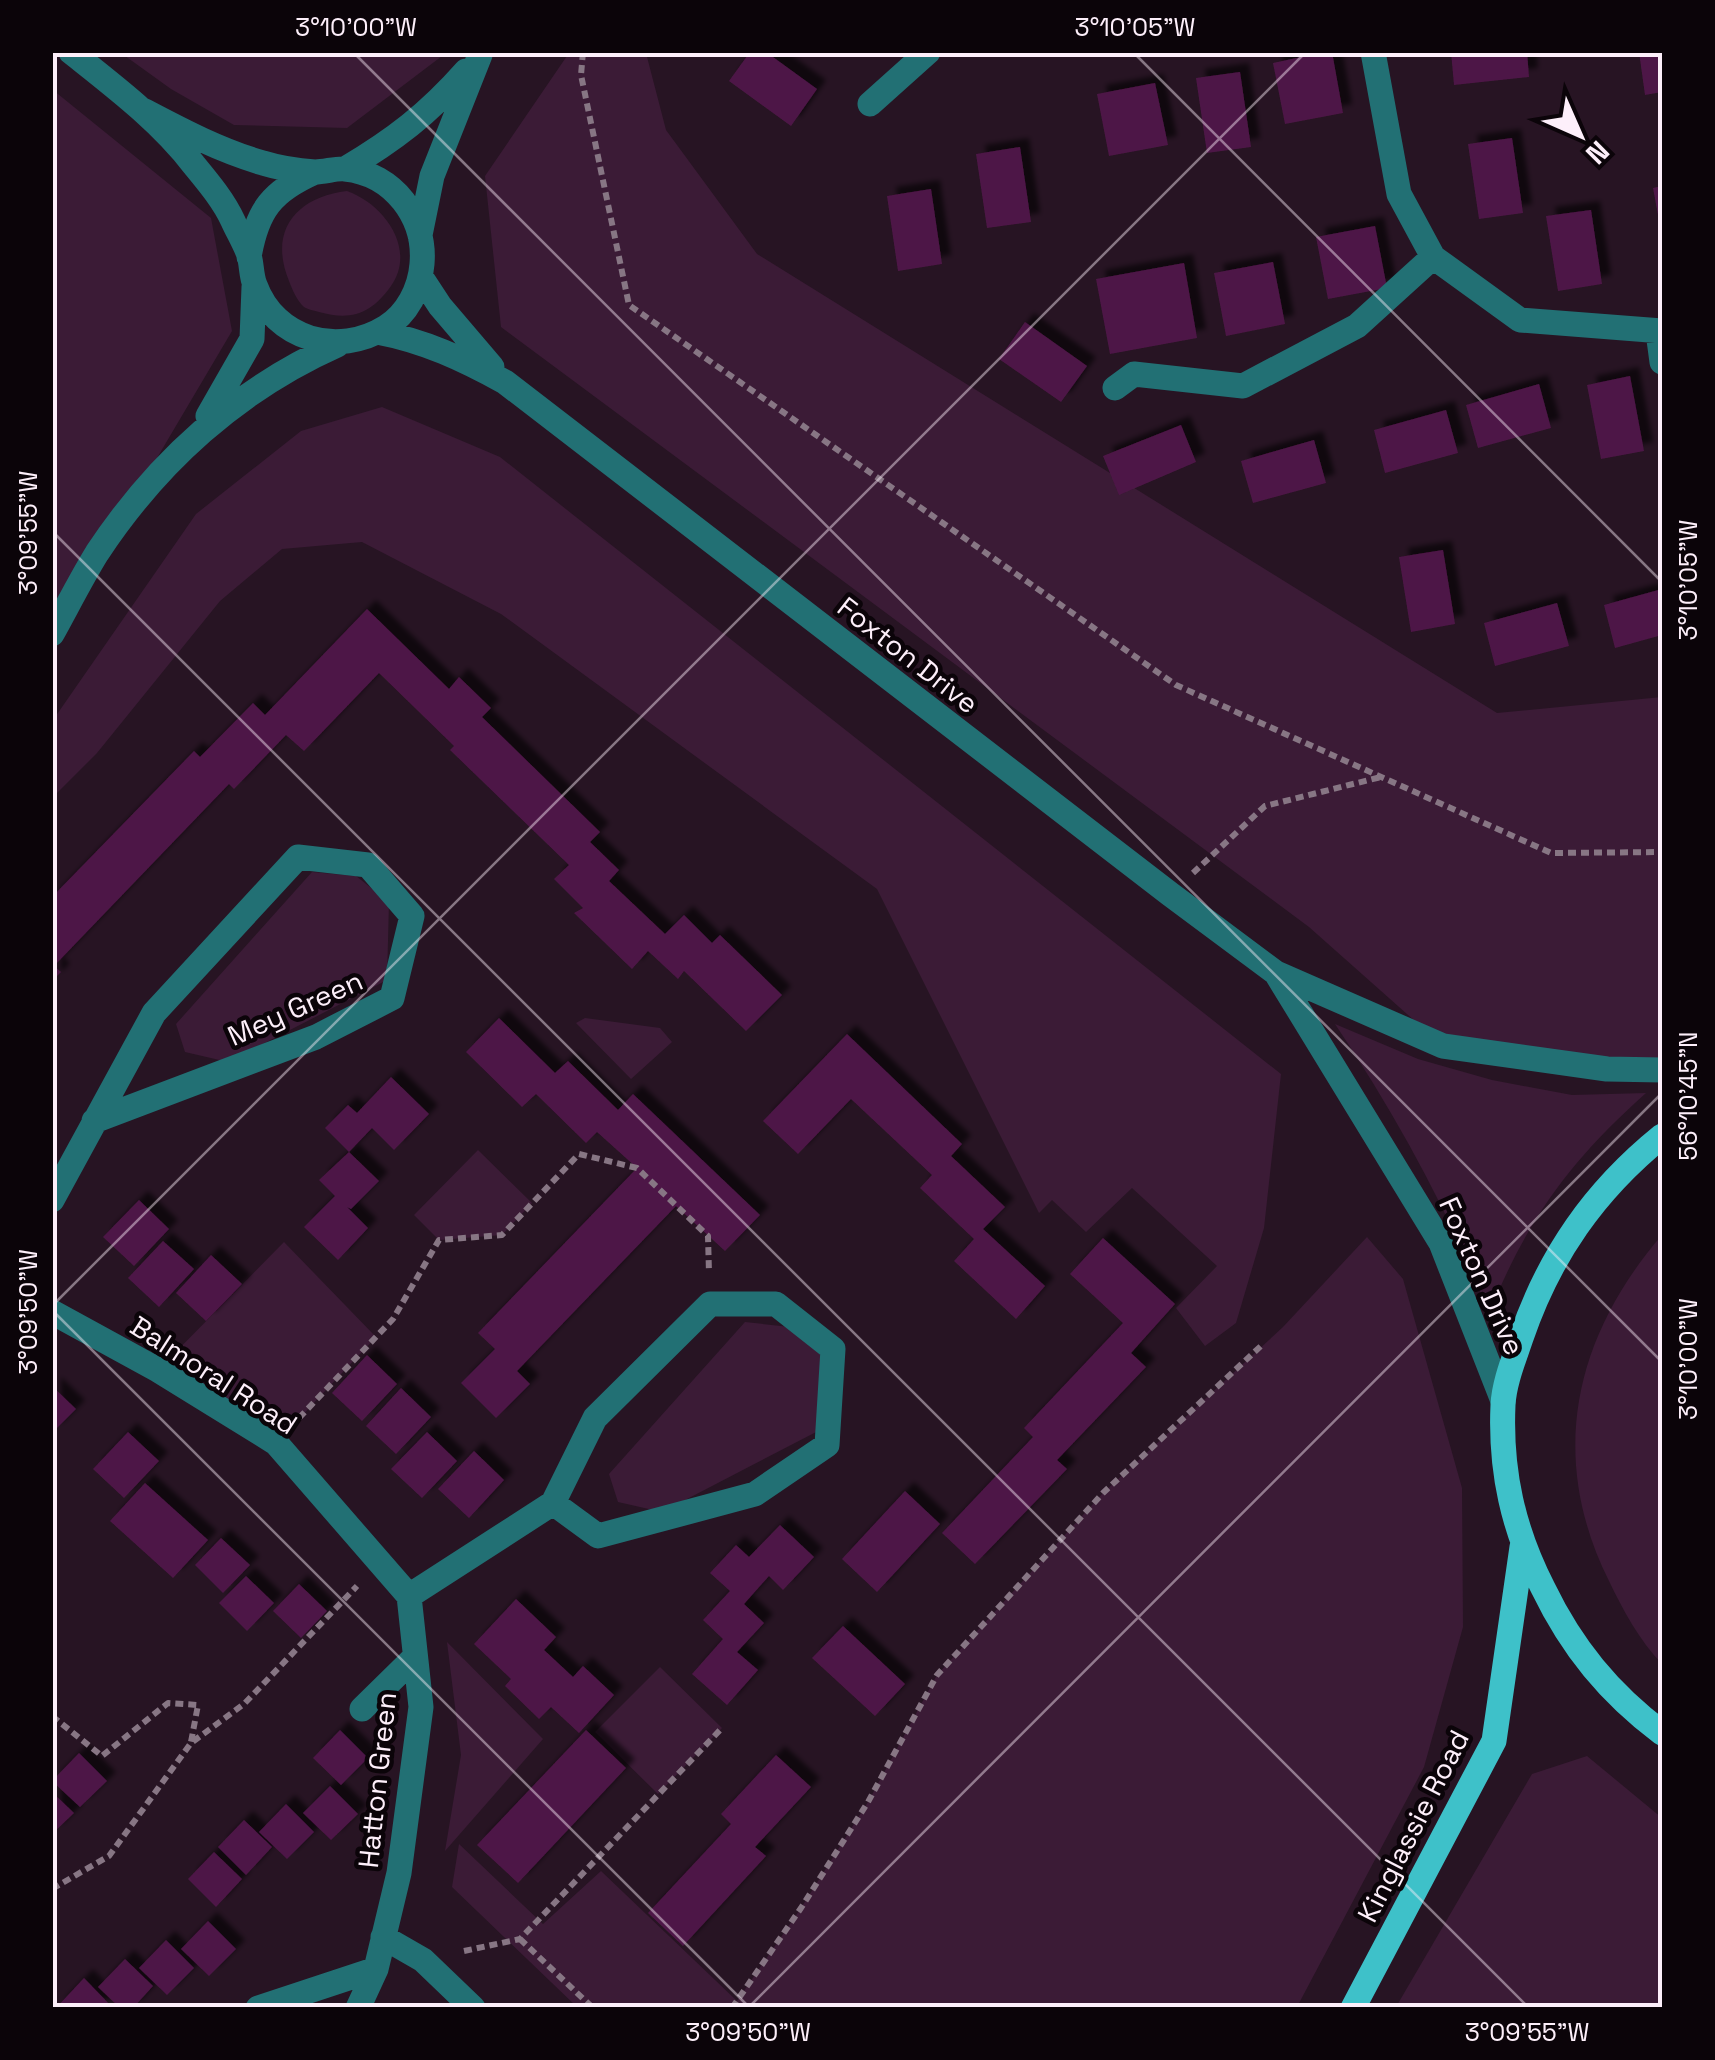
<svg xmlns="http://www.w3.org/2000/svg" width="1715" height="2060" viewBox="0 0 1715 2060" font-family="'Space Grotesk',sans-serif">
	<defs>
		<filter id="shadow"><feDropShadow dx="9" dy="-9" stdDeviation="2.5" flood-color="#0009"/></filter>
	</defs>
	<rect width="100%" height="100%" fill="#271423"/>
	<!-- green -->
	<path fill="#3b1b36" d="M121 53H446L347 128 234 125 171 89Z
		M569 53H646L666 130 757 254 1497 713 1662 697V1070L1443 1046 1309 927 501 327 485 176Z
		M53 90 211 218 232 331 53 634Z
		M347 191C384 204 417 249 391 286 371 314 351 321 319 312 315 311 307 309 304 307 297 301 292 289 289 281 268 230 297 197 347 191Z
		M382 407 500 457 1281 1074 1264 1228 1236 1323 1205 1346 1176 1308 1217 1266 1132 1188 1086 1232 1052 1200 1039 1213 877 889 501 614 362 542 282 549 220 601 97 753 53 797V720L196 514 301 431Z
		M312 872 356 876 389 902 387 980 228 1062 185 1052 176 1024Z
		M585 1018 660 1028 672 1042 631 1079 576 1023Z
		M1335 1024 1418 1059 1492 1080 1572 1095 1646 1093C1570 1161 1527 1219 1489 1314 1449 1211 1396 1115 1335 1024Z
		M478 1150 532 1203 502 1235 439 1240 414 1215Z
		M1662 1235V1664C1639 1640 1623 1610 1609 1581 1547 1457 1574 1337 1662 1235Z
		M1367 1237 1403 1279 1462 1488 1463 1627 1424 1767 1297 2007H577L452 1887 459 1844 543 1924 601 1871 737 2001 801 1908 868 1802 937 1675 1103 1493 1283 1327Z
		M284 1242 376 1337 276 1443 158 1370Z
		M745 1322 790 1327 823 1352 820 1430 662 1512 618 1502 609 1474Z
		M447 1642 543 1739 445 1851 461 1755Z
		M660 1667 722 1728 658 1794 595 1732Z
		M1587 1756 1662 1818V2007H1396L1532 1774Z"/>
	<!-- building -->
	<path fill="#4d1746" filter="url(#shadow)" d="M750 52H766L817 89 791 126 729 81Z
		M1325 52H1332L1343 113 1285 124 1273 63Z
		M1451 52H1527L1529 77 1454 85Z
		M1639 52H1662V92L1645 95Z
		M1240 72 1251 147 1207 153 1196 78Z
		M1155 83 1168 145 1109 156 1097 94Z
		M1512 138 1523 213 1479 219 1468 144Z
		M1020 147 1031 222 987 228 976 154Z
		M1662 186V231H1661L1653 188Z
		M931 189 942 264 898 271 887 196Z
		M1591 210 1602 284 1558 291 1546 216Z
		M1375 226 1387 288 1328 299 1316 237Z
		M1273 262 1285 324 1226 336 1214 273Z
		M1184 263 1197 338 1110 354 1096 279Z
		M1025 322 1087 366 1061 402 999 359Z
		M1630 376 1644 451 1601 459 1587 385Z
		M1539 384 1551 428 1478 448 1466 405Z
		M1446 410 1458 453 1385 473 1374 430Z
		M1181 425 1196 462 1119 495 1103 456Z
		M1314 440 1326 483 1253 503 1241 461Z
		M1443 550 1455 624 1411 632 1399 557Z
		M1662 589V635L1615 648 1604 605Z
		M1557 603 1569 646 1495 666 1484 623Z
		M367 609 449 689 459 677 491 708 482 717 600 832 590 842 619 870 609 881 665 934 684 915 712 943 720 935 782 995 746 1031 684 971 678 979 648 951 632 969 574 913 583 908 554 879 569 865 450 750 454 746 379 673 304 751 286 735 234 789 229 784 54 966 61 972 52 981V897L194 751 200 757 253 703 265 715Z
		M499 1018 555 1073 568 1061 618 1110 633 1094 760 1215 725 1251 676 1206 517 1371 530 1384 496 1418 461 1383 495 1349 478 1333 637 1168 597 1132 586 1143 536 1094 522 1107 466 1052Z
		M847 1034 962 1144 951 1156 1005 1207 983 1229 1045 1286 1016 1319 954 1261 974 1239 920 1188 932 1175 851 1099 798 1154 763 1121Z
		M391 1077 429 1114 394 1150 372 1128 349 1152 325 1128 348 1105 357 1113Z
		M349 1152 379 1181 351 1209 347 1207 368 1228 338 1260 304 1227 335 1196 319 1180Z
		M139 1200 169 1229 134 1266 103 1237Z
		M1103 1238 1175 1304 1131 1353 1146 1367 1057 1460 1067 1469 975 1564 942 1533 1033 1437 1024 1428 1123 1323 1070 1274Z
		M163 1241 194 1269 159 1307 128 1278Z
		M211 1255 242 1284 206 1321 176 1293Z
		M367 1355 397 1384 362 1421 332 1393Z
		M52 1386 76 1409 52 1433Z
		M401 1388 431 1417 396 1454 366 1426Z
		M128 1432 159 1461 124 1498 93 1469Z
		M427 1432 457 1461 422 1498 391 1469Z
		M474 1451 504 1480 469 1518 438 1489Z
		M145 1483 208 1540 173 1578 110 1521Z
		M905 1491 940 1524 877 1592 842 1559Z
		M780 1525 814 1557 783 1590 769 1576 744 1604 764 1623 737 1652 758 1670 727 1705 692 1674 723 1639 703 1620 730 1591 710 1573 736 1545 749 1557Z
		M221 1538 250 1565 223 1593 195 1565Z
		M246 1576 274 1603 247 1631 219 1603Z
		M299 1584 327 1611 301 1638 273 1611Z
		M516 1599 556 1637 544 1650 573 1677 583 1666 614 1695 579 1733 551 1707 539 1719 505 1686 511 1679 474 1644Z
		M843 1626 905 1684 875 1716 812 1658Z
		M340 1730 368 1758 341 1785 313 1758Z
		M586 1730 626 1768 518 1883 477 1845Z
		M79 1753 107 1781 80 1807 52 1781Z
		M776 1755 811 1787 755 1847 766 1856 683 1946 648 1913 731 1824 721 1814Z
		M330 1786 358 1814 331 1840 303 1813Z
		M52 1792 74 1813 52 1834Z
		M286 1804 314 1832 287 1859 259 1832Z
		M244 1820 272 1847 246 1875 218 1847Z
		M214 1852 242 1879 216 1907 188 1879Z
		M208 1921 236 1949 209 1976 181 1949Z
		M166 1940 194 1968 167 1995 139 1968Z
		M125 1959 153 1986 133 2008H120L98 1987Z
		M84 1978 113 2008H56Z"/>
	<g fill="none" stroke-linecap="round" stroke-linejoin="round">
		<!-- path -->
		<path stroke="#877684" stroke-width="6" stroke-dasharray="8 5" stroke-linecap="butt" d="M583 52 581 75 629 305 1176 685 1551 853 1662 852
			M1193 873 1265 806 1381 777
			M299 1418 393 1319 439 1240 502 1235 579 1154 637 1168 708 1236 709 1273
			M52 1716 102 1756 168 1703 198 1705 191 1742
			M52 1889 109 1856 191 1743 244 1704 357 1586
			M520 1939 593 2008
			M464 1951 520 1939 722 1728
			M732 2008 801 1908 868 1802 937 1675 1103 1493 1262 1345"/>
		<!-- minor -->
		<path stroke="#227074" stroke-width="25" d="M71 52C115 87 160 121 194 165 208 182 224 201 233 221 238 232 245 244 249 255 252 265 251 276 255 285 275 340 338 357 386 327 407 314 420 289 422 264 426 218 394 174 345 169 336 168 325 172 315 172 299 171 279 168 263 163 221 151 183 131 145 111
			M1373 52 1399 194 1433 257 1520 320 1662 331
			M870 104 928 52
			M345 169C394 140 428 114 466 71
			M420 235 432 176 480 55
			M249 257C257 210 272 191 315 172
			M421 277 440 306 492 367
			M377 332C425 341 463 359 505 382L1170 894 1276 973 1443 1046 1607 1069 1662 1070
			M1658 332 1662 362
			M1115 388 1134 374 1243 386 1357 326 1433 257
			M208 416 252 339 254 287
			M52 634C67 607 81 579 97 553 157 462 238 389 337 345
			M1276 973 1441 1243 1503 1401
			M52 1200 154 1013 298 857 368 865 412 916 392 998 316 1037 94 1121
			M52 1312 158 1370 276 1443 409 1596
			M409 1596 553 1503 595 1418 710 1304H776L833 1349 827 1445 755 1494 598 1536 553 1503
			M362 1709 415 1657
			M383 1937 423 1960 473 2008
			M258 2008 376 1969
			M358 2008 376 1969 399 1873 421 1707 409 1596"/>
		<!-- major -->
		<path stroke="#3ec1c9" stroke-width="25" d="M1662 1136C1594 1191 1549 1256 1521 1338 1514 1359 1504 1383 1503 1405 1500 1471 1513 1529 1543 1588 1572 1648 1609 1693 1662 1733
			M1353 2008 1494 1741 1522 1547"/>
	</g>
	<!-- ticks -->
	<path fill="none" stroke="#fdeffa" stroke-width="2.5" stroke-opacity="0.45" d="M353 52 1662 1362M1133 52 1662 582M52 531 1529 2008M52 1306 1306 52M52 1310 750 2008M748 2008 1662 1093"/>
	<g text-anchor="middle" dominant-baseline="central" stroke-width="9" stroke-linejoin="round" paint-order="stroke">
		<!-- street labels -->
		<g font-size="28" fill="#fdeffa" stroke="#0b0409">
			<text transform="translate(908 655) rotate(38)">Foxton Drive</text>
			<text transform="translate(295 1008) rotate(-24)">Mey Green</text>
			<text transform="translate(1482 1276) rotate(66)">Foxton Drive</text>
			<text transform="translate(214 1375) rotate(33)">Balmoral Road</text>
			<text transform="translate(377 1780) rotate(-84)">Hatton Green</text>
			<text transform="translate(1413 1826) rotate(-63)">Kinglassie Road</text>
		</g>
	</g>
	<!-- border -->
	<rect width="1715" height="2060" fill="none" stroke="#0b0409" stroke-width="110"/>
	<!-- north arrow -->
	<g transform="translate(1580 135) rotate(135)" stroke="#0b0409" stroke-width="8" paint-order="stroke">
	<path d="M0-8L18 38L0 25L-18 38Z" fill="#fdeffa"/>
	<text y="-15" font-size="28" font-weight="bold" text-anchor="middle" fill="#fdeffa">N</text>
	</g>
	<rect x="55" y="55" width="1605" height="1950" fill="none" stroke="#fdeffa" stroke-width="4"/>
	<g font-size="25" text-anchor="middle" fill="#fdeffa">
		<text x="356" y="36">3°10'00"W</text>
		<text x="1135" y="36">3°10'05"W</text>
		<text transform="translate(28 533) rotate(-90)" y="9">3°09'55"W</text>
		<text transform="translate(1688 580) rotate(-90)" y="9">3°10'05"W</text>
		<text transform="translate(1688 1096) rotate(-90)" y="9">56°10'45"N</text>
		<text transform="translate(28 1312) rotate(-90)" y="9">3°09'50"W</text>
		<text transform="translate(1688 1359) rotate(-90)" y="9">3°10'00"W</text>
		<text x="748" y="2041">3°09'50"W</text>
		<text x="1527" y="2041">3°09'55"W</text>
	</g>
</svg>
